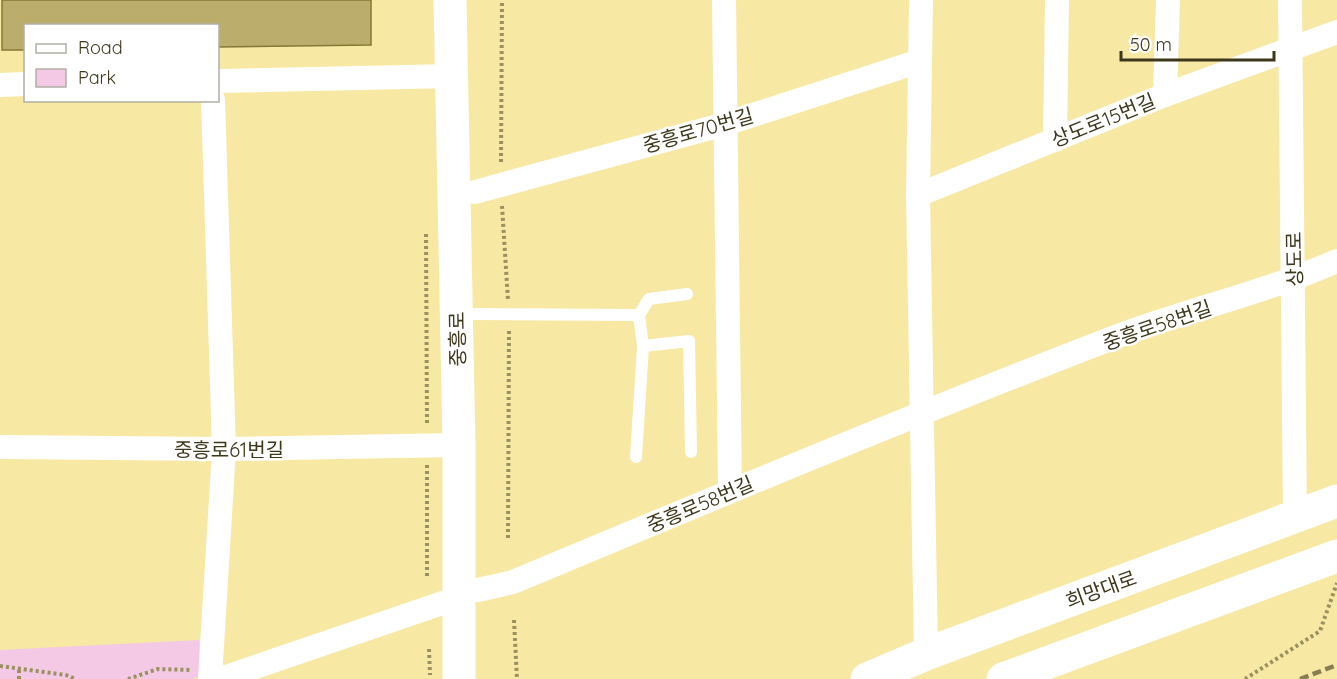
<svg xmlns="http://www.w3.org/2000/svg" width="1337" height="679" font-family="Quicksand,'Noto Sans KR',sans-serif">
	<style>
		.green { fill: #f4c9e6 }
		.building { fill: #bbad6b; stroke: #857735; stroke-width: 1.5 }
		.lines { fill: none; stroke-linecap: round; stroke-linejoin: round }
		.path { stroke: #9a9060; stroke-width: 4; stroke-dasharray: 3 3; stroke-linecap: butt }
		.lane { stroke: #fff; stroke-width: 12 }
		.street { stroke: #fff; stroke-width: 24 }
		.secondary { stroke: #fff; stroke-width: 33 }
		.primary { stroke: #fff; stroke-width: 33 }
		.rail { stroke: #867d51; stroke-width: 4.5; stroke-dasharray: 9 4.5; stroke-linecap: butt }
		.labels { text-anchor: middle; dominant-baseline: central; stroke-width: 5; stroke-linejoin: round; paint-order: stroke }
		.street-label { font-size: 20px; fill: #3c371b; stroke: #fff }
	</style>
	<rect width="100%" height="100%" fill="#f7e8a4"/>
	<path class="green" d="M199 640 202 675 192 679H0V650Z"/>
	<path class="building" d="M2 0H371V45L218 47V26H26V50H2Z"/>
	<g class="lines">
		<g class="path">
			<path d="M501 162 502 0"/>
			<path d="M502 206 508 300"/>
			<path d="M426 234 427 425"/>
			<path d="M508 538 509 329"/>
			<path d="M427 576V465"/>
			<path d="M514 620 517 679"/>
			<path d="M429 649 430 675"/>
			<path d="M0 666 66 675 75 679"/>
			<path d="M19 679V668"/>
			<path d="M128 679 158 669 191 670"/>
			<path d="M1245 679 1320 631 1337 583"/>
		</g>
		<g class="lane">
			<path d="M687 294 649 299 639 315 643 346 689 341 691 452"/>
			<path d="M475 314 639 315"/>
			<path d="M636 457 643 346"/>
		</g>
		<g class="street">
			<path d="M724 0 730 491"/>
			<path d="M921 0 918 195 926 654"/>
			<path d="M1290 0 1295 518"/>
			<path d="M218 81 453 76"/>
			<path d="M0 85 26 84"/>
			<path d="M1165 95 1168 0"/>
			<path d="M1055 140 1057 0"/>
			<path d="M475 192 725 124 920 61"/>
			<path d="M918 195 1165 95 1337 32"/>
			<path d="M0 447 224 449 459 445"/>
			<path d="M478 590 513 582C714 498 915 414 1118 336 1190 309 1266 292 1337 261"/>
			<path d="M210 679 224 449 213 100"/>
			<path d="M220 679 460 597"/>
		</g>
		<path class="secondary" d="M450 0 459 445V679"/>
		<g class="primary">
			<path d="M867 679 926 654 1337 501"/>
			<path d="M1003 679 1337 556"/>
		</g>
		<path class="rail" d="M1300 679 1337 665"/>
	</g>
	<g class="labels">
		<g class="street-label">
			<text transform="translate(1103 120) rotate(-22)">상도로15번길</text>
			<text transform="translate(698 130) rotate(-16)">중흥로70번길</text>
			<text transform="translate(1294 259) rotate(-91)">상도로</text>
			<text transform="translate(1157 325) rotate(-19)">중흥로58번길</text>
			<text transform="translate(457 339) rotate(-91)">중흥로</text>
			<text x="229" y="449">중흥로61번길</text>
			<text transform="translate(700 504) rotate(-23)">중흥로58번길</text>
			<text transform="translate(1101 589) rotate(-20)">희망대로</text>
		</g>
	</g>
	<rect x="24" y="24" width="195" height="78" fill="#ffffff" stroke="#b1afa4" stroke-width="1.5"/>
	<rect x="36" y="44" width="30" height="9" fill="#ffffff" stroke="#b1afa4" stroke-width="1.5"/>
	<text x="78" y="54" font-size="18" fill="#3c371b">Road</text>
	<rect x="36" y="69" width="30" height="18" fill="#f4c9e6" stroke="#b1afa4" stroke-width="1.5"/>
	<text x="78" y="84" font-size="18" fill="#3c371b">Park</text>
	<path d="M1121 51v9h153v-9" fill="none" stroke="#3c371b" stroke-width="3"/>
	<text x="1130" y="51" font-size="18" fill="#3c371b" stroke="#ffffff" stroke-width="4.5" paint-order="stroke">50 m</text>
</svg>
